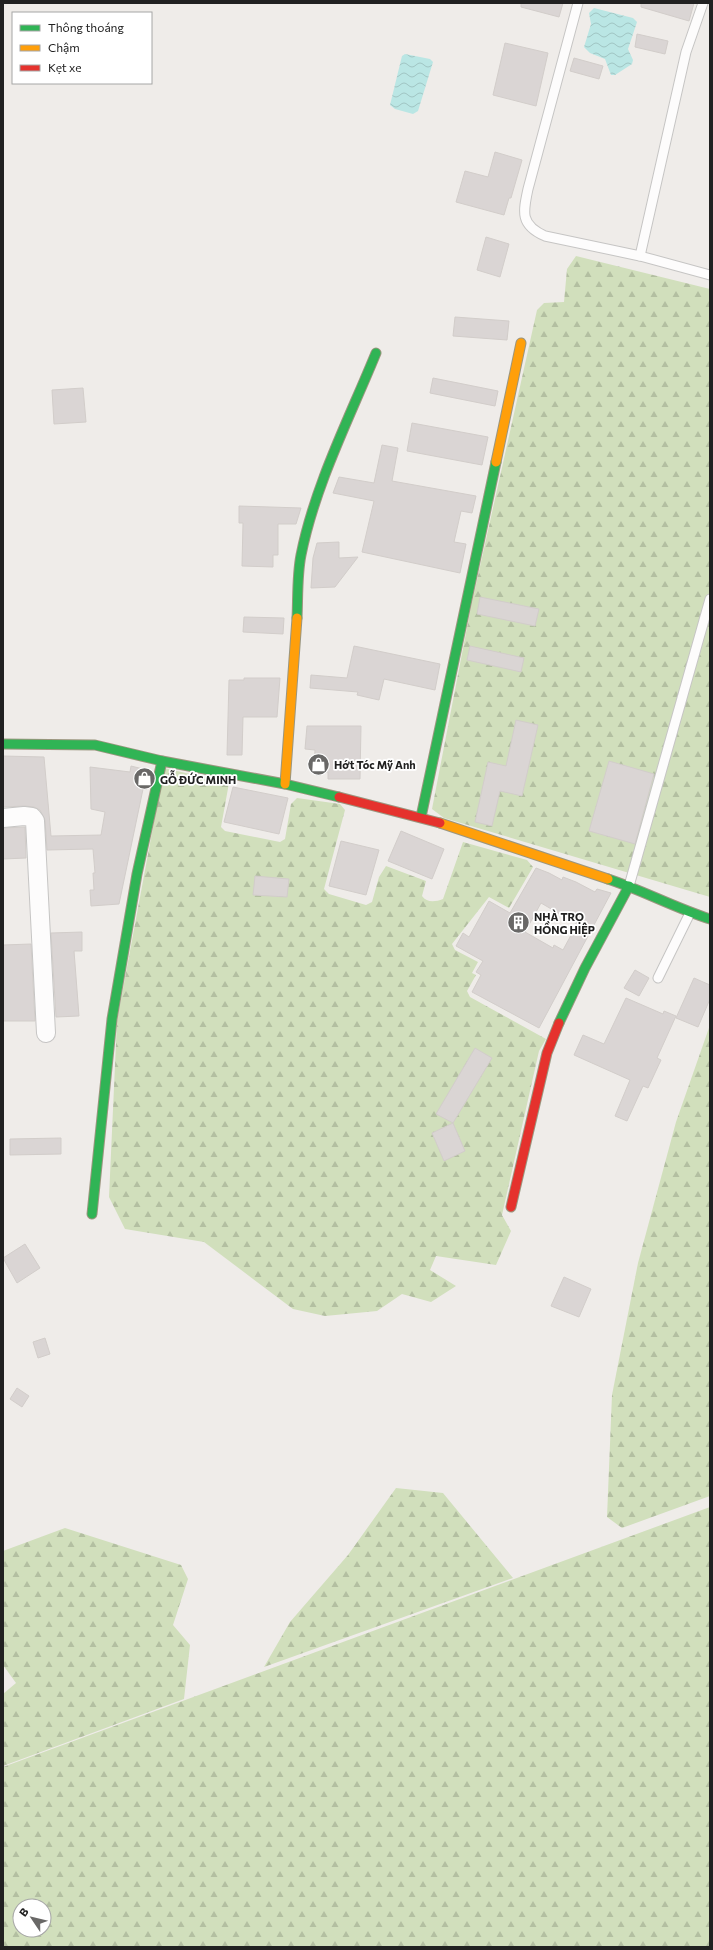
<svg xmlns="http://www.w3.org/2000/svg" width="713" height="1950" font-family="Commissioner,sans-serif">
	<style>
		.forest { fill: url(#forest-firs); fill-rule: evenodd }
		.water { fill: url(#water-waves) }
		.building { fill: #dad5d4; stroke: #d2cdca; fill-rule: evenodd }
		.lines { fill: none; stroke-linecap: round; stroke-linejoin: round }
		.lane-casing { stroke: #c6c5c4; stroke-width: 11 }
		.street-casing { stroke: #c6c5c4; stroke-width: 20 }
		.fast-casing { stroke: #9b967f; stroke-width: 11 }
		.slow-casing { stroke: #9b967f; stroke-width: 11 }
		.jam-casing { stroke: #9b967f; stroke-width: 11 }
		.lane { stroke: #fdfcfc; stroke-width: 9 }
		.street { stroke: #fdfcfc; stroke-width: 18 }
		.fast { stroke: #30b455; stroke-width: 9 }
		.slow { stroke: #ff9f0a; stroke-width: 9 }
		.jam { stroke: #e5322d; stroke-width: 9 }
		.labels { text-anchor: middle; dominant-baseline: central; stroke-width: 3.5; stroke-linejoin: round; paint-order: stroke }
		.poi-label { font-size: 11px; font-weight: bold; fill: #212121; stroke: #fff; text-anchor: start }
	</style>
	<defs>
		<pattern id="forest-firs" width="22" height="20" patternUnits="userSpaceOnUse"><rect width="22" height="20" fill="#d1dfbc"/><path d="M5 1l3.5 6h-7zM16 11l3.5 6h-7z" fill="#b3bfa1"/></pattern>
		<pattern id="water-waves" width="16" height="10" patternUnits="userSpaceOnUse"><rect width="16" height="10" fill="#bae6e4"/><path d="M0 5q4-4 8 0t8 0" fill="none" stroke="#a0c5c3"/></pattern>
	</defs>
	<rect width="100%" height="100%" fill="#efece9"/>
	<g class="forest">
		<path d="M576 256 710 289V897L444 818 432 809 471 607 537 310 544 303 564 302 567 269Z"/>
		<path d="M164 768 229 783 221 827 225 831 280 842 285 839 291 804 297 798 340 804 345 810 324 889 329 894 366 905 372 902 379 877 386 866 426 881 422 896C427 903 435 902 443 899L463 842 527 860 533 867 509 908 489 897 452 944 455 950 478 962 472 973 476 975 467 991 470 997 546 1039 539 1051 502 1215 511 1231 496 1265 436 1256 430 1270 456 1286 431 1302 402 1294 377 1311 325 1316 293 1309 204 1242 125 1229 109 1197 117 1021Z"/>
		<path d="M710 1025V1496L622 1528 607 1517 612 1395 638 1263 676 1122Z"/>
		<path d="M396 1488 443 1493 513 1578 264 1667 290 1622 348 1555Z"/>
		<path d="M710 1507V1947H3V1767ZM20 1906H44V1930H20Z"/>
		<path d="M65 1528 181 1565 188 1579 173 1625 190 1645 184 1699 3 1766V1694L16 1683 3 1665V1551Z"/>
	</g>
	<g class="water">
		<path d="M594 8 633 18 637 22 628 49 633 60 632 64 615 75H611L605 59 590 53 584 47 591 24 589 13Z"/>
		<path d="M405 54 430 59 433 62 418 111 413 114 395 109 390 105 402 56Z"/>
	</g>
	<g class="building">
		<path d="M521 3H563L559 17 521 7Z"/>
		<path d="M641 3H694L689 21 641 7Z"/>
		<path d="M637 34 668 41 665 54 635 47Z"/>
		<path d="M505 43 548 53 536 106 493 95Z"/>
		<path d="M574 58 603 66 599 79 570 71Z"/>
		<path d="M495 152 522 160 511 198H509L504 215 456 202 465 171 488 177Z"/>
		<path d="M486 237 509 244 500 277 477 270Z"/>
		<path d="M455 317 509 321 507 340 453 336Z"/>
		<path d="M433 378 498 391 495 406 430 393Z"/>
		<path d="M83 388 86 422 54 424 52 390Z"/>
		<path d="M412 423 488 437 482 465 407 451Z"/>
		<path d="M382 445 398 448 392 481 476 496 472 513 461 511 454 542 466 544 460 573 362 552 374 501 333 493 339 477 374 483Z"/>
		<path d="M239 506 301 508 296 524H278V555H273V567L242 566 243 523H239Z"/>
		<path d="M339 542V558L358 557 335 587 311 588 313 558 317 543Z"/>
		<path d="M480 597 539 609 535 626 477 614Z"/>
		<path d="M244 617 284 618 283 634 243 632Z"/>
		<path d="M354 646 440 664 435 690 384 679 379 700 357 695 358 692 310 688 311 675 347 678Z"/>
		<path d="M470 646 524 658 521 672 467 660Z"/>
		<path d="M244 678H280L277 717H243L242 755H227L229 680H244Z"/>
		<path d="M516 720 538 725 522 796 500 791 492 826 475 822 488 762 506 766Z"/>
		<path d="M307 726H361L360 779H328V772H314L315 750 305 749Z"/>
		<path d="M3 756 44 757 51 836 101 835 105 812 91 809 90 767 130 772 131 766 147 770 119 904 91 906 90 890H94L93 873H95L93 849 47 850 45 820 40 810 34 807 25 806 3 807Z"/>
		<path d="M609 761 654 774 635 844 589 831Z"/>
		<path d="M233 787 288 798 279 834 224 822Z"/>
		<path d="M25 827 26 858 3 859V828Z"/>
		<path d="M401 831 444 849 432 879 388 861Z"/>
		<path d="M341 841 379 850 366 895 329 886Z"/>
		<path d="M536 868 549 873 562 880 563 877 576 882 595 892 597 889 611 893 539 1028 472 992 481 975 476 972 483 961 456 946 463 933 469 937 489 901 510 913ZM541 903 577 924 563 950 554 945 553 948 525 932Z"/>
		<path d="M255 876 289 879 287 897 253 895Z"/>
		<path d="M82 932V951H74L79 1016 56 1017 51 933Z"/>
		<path d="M31 944 35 1021H3V945Z"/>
		<path d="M635 970 649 978 639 996 624 988Z"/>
		<path d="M694 978 710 985V999L698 1027 676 1018Z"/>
		<path d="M626 998 663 1014 664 1011 676 1016 657 1058 661 1060 648 1088 643 1086 627 1121 615 1116 630 1080 574 1055 583 1035 604 1044Z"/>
		<path d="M475 1048 492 1058 453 1123 436 1114Z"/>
		<path d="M453 1123 465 1151 444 1161 432 1133Z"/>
		<path d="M61 1138V1154L10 1155V1139Z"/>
		<path d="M25 1244 40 1268 17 1283 3 1258Z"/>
		<path d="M564 1277 591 1289 579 1317 551 1306Z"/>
		<path d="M45 1338 50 1354 38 1358 33 1342Z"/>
		<path d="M17 1388 29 1396 22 1407 10 1399Z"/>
	</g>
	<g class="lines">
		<defs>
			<g id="lane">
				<path d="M578 3 528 189C523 212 520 225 545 236L640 256 710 275"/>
				<path d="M640 256 686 52 703 3"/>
				<path d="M629 886 710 599"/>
				<path d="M658 978 690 913"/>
			</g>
			<path id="street" d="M3 818 24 816 32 817 35 821 46 1033"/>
			<g id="fast">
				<path d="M297 618C298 598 297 575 301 555 315 485 349 419 376 353"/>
				<path d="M3 744 95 745 162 761 285 784 339 797"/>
				<path d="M421 817 496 462"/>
				<path d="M608 879C642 890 675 908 710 919"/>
				<path d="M559 1023 585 968 629 886"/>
				<path d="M92 1214 112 1019 137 874 162 761"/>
			</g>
			<g id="slow">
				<path d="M496 462 521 343"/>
				<path d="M285 784 297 618"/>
				<path d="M440 823 608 879"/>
			</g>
			<g id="jam">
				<path d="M339 797 440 823"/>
				<path d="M511 1207 547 1053 559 1023"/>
			</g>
		</defs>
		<use href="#lane" class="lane-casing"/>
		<use href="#street" class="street-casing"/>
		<use href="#fast" class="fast-casing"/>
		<use href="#slow" class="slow-casing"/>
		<use href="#jam" class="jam-casing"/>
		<use href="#lane" class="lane"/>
		<use href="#street" class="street"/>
		<use href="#fast" class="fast"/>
		<use href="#slow" class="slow"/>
		<use href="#jam" class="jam"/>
	</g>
	<defs>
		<symbol id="shop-disc" viewBox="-11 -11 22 22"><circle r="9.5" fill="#696867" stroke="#fff"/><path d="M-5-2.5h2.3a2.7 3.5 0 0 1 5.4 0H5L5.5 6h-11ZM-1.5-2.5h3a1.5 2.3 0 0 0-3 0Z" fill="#fff"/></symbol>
		<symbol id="building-disc" viewBox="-11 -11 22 22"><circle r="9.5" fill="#696867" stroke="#fff"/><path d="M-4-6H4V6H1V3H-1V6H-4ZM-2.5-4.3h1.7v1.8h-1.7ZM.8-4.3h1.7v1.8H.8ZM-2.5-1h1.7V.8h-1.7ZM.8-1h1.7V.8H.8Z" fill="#fff"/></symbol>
	</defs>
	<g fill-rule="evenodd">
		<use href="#shop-disc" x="306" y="752" width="25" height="25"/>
		<use href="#shop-disc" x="132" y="766" width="25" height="25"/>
		<use href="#building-disc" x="506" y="910" width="25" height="25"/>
	</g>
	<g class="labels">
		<g class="poi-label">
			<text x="334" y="764">Hớt Tóc Mỹ Anh</text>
			<text x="160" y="779">GỖ ĐỨC MINH</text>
			<text x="534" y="916">NHÀ TRỌ<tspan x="534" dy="13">HỒNG HIỆP</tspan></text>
		</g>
	</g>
	<rect width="713" height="1950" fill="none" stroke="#212121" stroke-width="8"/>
	<rect x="12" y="12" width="140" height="72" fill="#ffffff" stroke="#a6a6a6"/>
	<rect x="20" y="25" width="20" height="6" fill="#30b455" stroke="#a6a6a6"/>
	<text x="48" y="32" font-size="12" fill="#212121">Thông thoáng</text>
	<rect x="20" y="45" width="20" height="6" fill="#ff9f0a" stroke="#a6a6a6"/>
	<text x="48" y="52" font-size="12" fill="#212121">Chậm</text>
	<rect x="20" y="65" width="20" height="6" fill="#e5322d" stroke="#a6a6a6"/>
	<text x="48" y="72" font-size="12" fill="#212121">Kẹt xe</text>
	<g transform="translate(32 1918) rotate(305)"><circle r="19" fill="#ffffff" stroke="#a6a6a6"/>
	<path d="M0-3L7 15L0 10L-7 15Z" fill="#696867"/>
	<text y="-6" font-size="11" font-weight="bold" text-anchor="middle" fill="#212121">B</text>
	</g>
</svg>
